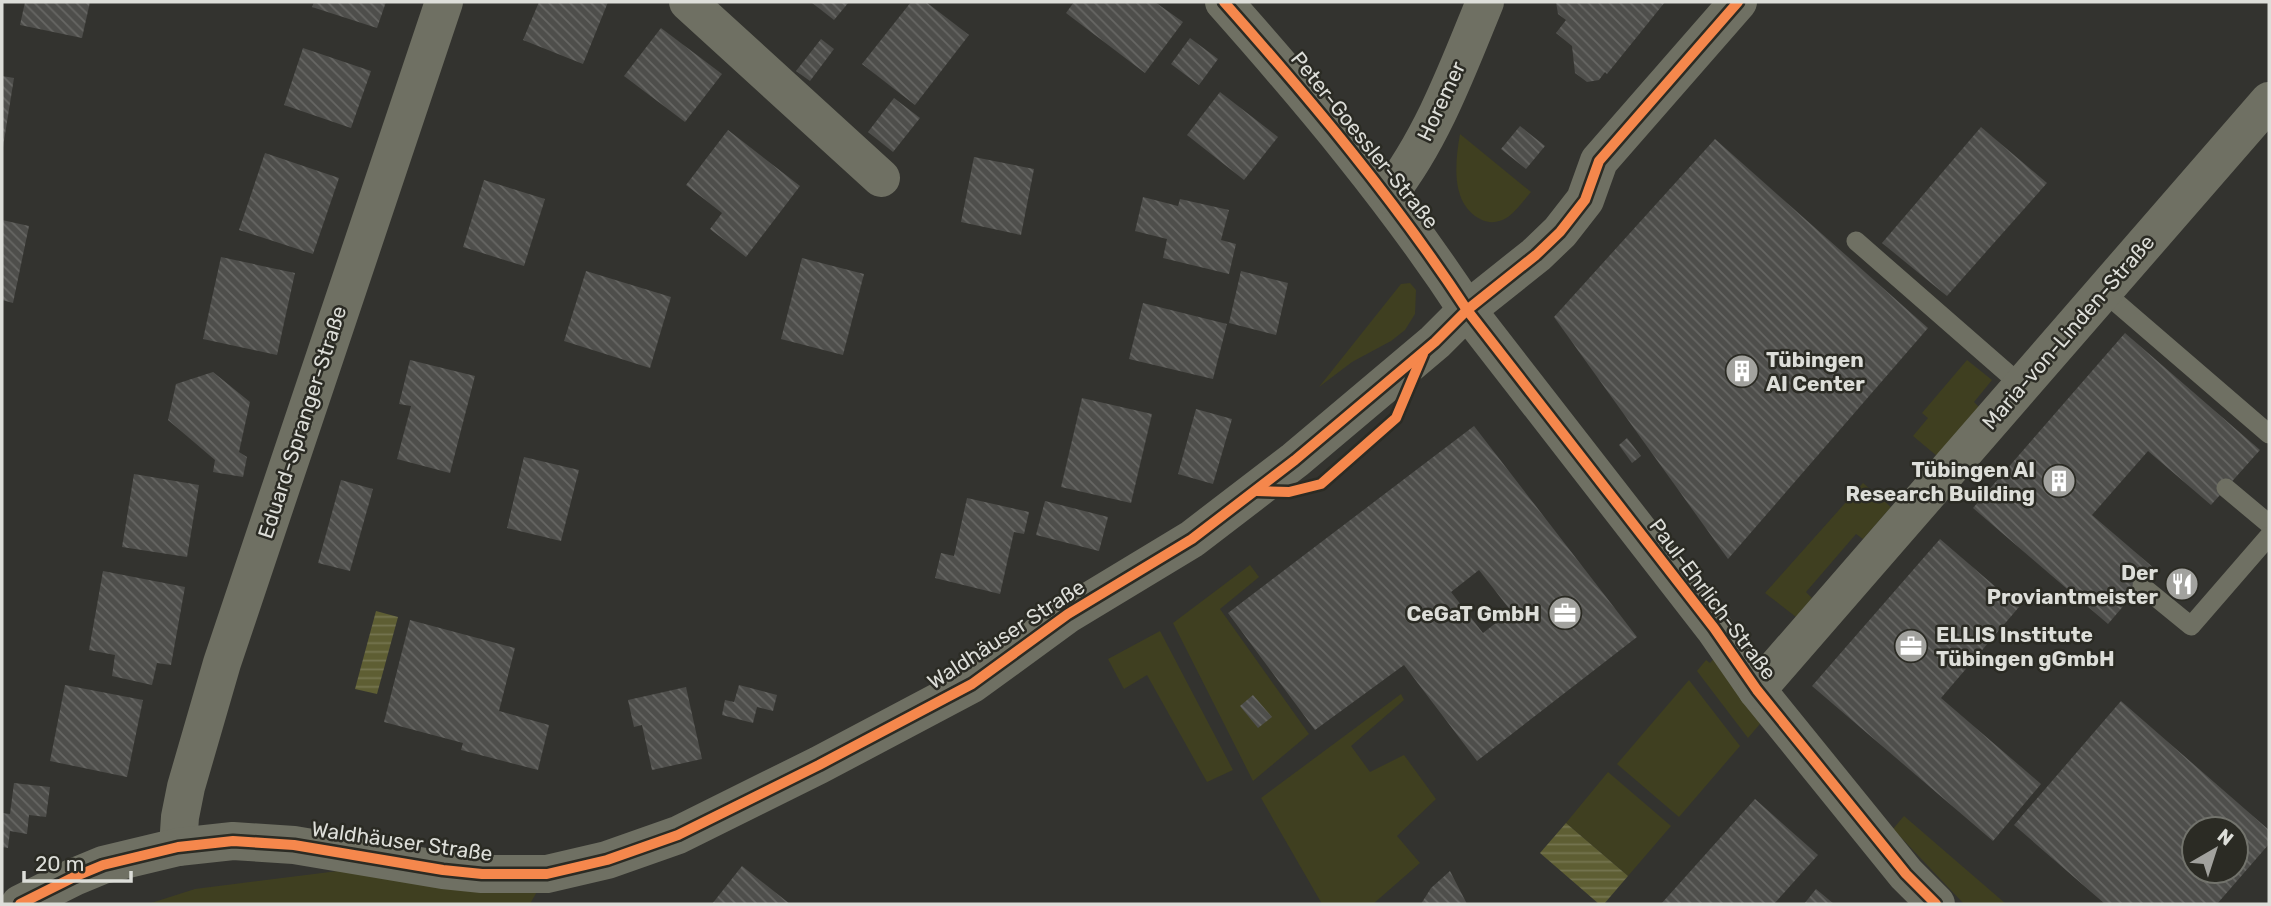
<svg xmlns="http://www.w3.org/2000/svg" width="2271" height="906" font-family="Rubik,sans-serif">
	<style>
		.green { fill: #3f3f20 }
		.water { fill: url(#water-rules) }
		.building { fill: url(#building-back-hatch); fill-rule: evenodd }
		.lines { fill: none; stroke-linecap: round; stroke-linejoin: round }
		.service { stroke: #6f7063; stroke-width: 19 }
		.minor { stroke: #6f7063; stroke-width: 38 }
		.cycleway-casing { stroke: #2b2b24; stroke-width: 15 }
		.cycleway { stroke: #f5874c; stroke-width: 10 }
		.labels { text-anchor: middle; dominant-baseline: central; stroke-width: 5; stroke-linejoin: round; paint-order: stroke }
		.street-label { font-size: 21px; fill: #ddded9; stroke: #2b2b24 }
		.poi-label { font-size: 21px; font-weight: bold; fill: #ddded9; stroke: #2b2b24; text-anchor: end }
	</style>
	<defs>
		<pattern id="water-rules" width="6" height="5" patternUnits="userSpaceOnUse" patternTransform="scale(1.75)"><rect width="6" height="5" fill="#5e5e33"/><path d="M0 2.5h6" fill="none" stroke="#757550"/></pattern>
		<pattern id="building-back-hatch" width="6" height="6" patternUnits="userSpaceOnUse" patternTransform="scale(1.75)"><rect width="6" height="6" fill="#4e4e4b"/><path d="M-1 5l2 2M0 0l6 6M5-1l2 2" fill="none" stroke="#676764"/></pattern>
	</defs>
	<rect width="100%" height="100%" fill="#33332f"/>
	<g class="green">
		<path d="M1460 134 1531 192C1524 200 1517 210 1508 217 1500 222 1491 224 1482 220 1450 205 1455 163 1460 134Z"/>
		<path d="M1410 283 1416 290 1415 314 1405 330 1391 341 1352 362 1319 387 1401 284Z"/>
		<path d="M1967 360 1992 380 1974 402 1979 407 1937 456 1913 436 1928 418 1922 413Z"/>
		<path d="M1863 483 1891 507 1863 539 1856 534 1806 592 1812 598 1796 617 1765 593Z"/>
		<path d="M1250 565 1259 577 1220 609 1309 734 1253 781 1173 623Z"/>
		<path d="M1160 631 1233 770 1207 782 1147 675 1124 689 1108 659Z"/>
		<path d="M1717 655 1764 719 1748 738 1697 671 1706 660 1710 663Z"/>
		<path d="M1689 680 1740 746 1679 817 1617 764Z"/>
		<path d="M1401 694 1404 700 1351 746 1370 772 1404 755 1436 799 1397 836 1420 863 1373 904H1322L1261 798Z"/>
		<path d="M1608 772 1671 826 1628 876 1566 823Z"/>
		<path d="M1904 816 2006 904H1964L1893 829Z"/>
		<path d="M402 863 547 874 530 904H148L195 889Z"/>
	</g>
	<g class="water">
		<path d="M376 611 398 617 377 694 355 689Z"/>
		<path d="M1566 823 1628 876 1604 904H1599L1540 853Z"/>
	</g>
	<g class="building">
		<path d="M25 2H90L82 38 20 25Z"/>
		<path d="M314 2H386L377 28 312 7Z"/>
		<path d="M539 2H608L583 64 523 40Z"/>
		<path d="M811 2H849L834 20Z"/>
		<path d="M911 2H926L969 35 915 105 862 64Z"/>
		<path d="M1074 2H1155L1183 22 1145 73 1066 13Z"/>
		<path d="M1556 2H1665L1607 74 1605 72 1599 80 1587 82 1575 73 1572 46 1556 33 1566 20 1558 14Z"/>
		<path d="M661 28 722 74 685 122 624 76Z"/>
		<path d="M1190 38 1218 59 1199 85 1171 64Z"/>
		<path d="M821 39 834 49 810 81 796 71Z"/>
		<path d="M303 48 371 71 351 128 284 105Z"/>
		<path d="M2 76 14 78 3 147H2Z"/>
		<path d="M1220 92 1278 137 1244 180 1187 135Z"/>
		<path d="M894 98 920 118 893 152 868 132Z"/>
		<path d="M1520 126 1545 146 1526 169 1501 149Z"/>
		<path d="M1981 127 2047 183 1947 296 1882 243Z"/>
		<path d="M728 130 800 186 746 257 710 229 722 213 686 185Z"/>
		<path d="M1715 139 1928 328 1728 559 1554 317Z"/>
		<path d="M265 153 339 178 313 254 239 230Z"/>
		<path d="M974 157 1034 169 1021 235 961 222Z"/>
		<path d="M484 180 545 199 524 266 463 247Z"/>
		<path d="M1143 197 1178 206 1180 199 1229 210 1221 240 1236 244 1229 274 1163 258 1167 239 1135 231Z"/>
		<path d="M2 220 29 226 13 303 2 300Z"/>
		<path d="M221 257 295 273 277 355 203 339Z"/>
		<path d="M802 258 864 274 843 355 781 339Z"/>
		<path d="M586 271 671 297 650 368 564 341Z"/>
		<path d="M1241 271 1288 283 1276 335 1229 323Z"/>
		<path d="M1143 303 1227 324 1213 379 1129 359Z"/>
		<path d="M2125 333 2260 450 2211 505 2148 451 2092 515 2155 569 2108 624 1973 508Z"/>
		<path d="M410 360 475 376 450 473 397 459 411 406 399 404Z"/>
		<path d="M213 372 250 402 239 452 247 457 243 477 213 472 215 460 168 420 176 384Z"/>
		<path d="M1082 398 1152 414 1131 503 1061 487Z"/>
		<path d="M1196 409 1232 419 1213 484 1178 474Z"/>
		<path d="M1474 426 1637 637 1477 761 1404 665 1315 730 1228 613ZM1479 570 1511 611 1483 633 1451 592Z"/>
		<path d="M1627 438 1641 456 1632 463 1619 445Z"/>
		<path d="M524 457 579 470 561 541 507 528Z"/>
		<path d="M134 474 199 485 187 557 122 547Z"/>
		<path d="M341 480 373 489 350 571 318 563Z"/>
		<path d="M967 498 1029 512 1024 534 1014 532 1000 594 935 578 941 553 954 556Z"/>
		<path d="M1045 501 1108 517 1099 551 1036 535Z"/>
		<path d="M1940 539 2019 607 1941 698 2041 784 1993 841 1812 686Z"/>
		<path d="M103 571 185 587 171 665 157 663 152 685 112 676 115 655 89 650Z"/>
		<path d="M410 620 515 648 499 711 549 725 538 770 461 750 463 743 384 722Z"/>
		<path d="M65 685 143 700 127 777 50 761Z"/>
		<path d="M739 685 777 695 773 711 757 707 753 723 722 715 725 700 734 702Z"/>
		<path d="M686 687 702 759 652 770 642 725 634 727 628 700Z"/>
		<path d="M1253 695 1272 717 1258 728 1240 706Z"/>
		<path d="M2121 701 2269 830V844L2217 904H2105L2014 825ZM2194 829H2236V871H2194Z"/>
		<path d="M14 783 50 787 46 817 29 815 27 834 10 831 8 848 2 847V813L10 814Z"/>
		<path d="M1755 799 1818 855 1774 904H1661Z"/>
		<path d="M742 866 790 904H712Z"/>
		<path d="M1450 871 1467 904H1421L1431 888Z"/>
		<path d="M1816 889 1834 904H1804Z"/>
	</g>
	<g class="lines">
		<g class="service">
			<path d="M1856 241 2022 386"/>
			<path d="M2104 292 2269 434"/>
			<path d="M2226 488 2269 524"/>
			<path d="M2142 586 2191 626 2269 536"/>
		</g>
		<g class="minor">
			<path d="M688 2 881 178"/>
			<path d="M1224 2C1311 100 1395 200 1467 310L1714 628 1757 690 1906 874 1936 904"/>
			<path d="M1388 195C1432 139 1458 68 1485 2"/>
			<path d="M1757 690 2269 101"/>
			<path d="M178 847 180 817 186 787 222 663 444 2"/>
			<path d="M20 904 74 877 103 865 178 847 233 841 294 845 443 870 482 874H547L607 860 678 835 819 765 972 684 1068 614 1192 539 1295 460 1435 342 1467 310 1536 255 1560 232 1585 200 1599 161 1738 2"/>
		</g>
		<defs>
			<g id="cycleway">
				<path d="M1224 2C1311 100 1395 200 1467 310L1714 628 1757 690 1906 874 1936 904"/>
				<path d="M1257 491 1289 492 1321 484 1396 418 1423 354"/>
				<path d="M20 904 74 877 103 865 178 847 233 841 294 845 443 870 482 874H547L607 860 678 835 819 765 972 684 1068 614 1192 539 1295 460 1435 342 1467 310 1536 255 1560 232 1585 200 1599 161 1738 2"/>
			</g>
		</defs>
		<use href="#cycleway" class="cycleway-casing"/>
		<use href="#cycleway" class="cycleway"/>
	</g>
	<defs>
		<symbol id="building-disc" viewBox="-11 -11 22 22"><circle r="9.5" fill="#a2a29e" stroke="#2b2b24"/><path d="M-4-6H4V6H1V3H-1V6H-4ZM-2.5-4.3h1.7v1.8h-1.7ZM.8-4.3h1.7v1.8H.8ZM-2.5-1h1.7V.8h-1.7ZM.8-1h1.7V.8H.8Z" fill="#fff"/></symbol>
		<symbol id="restaurant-disc" viewBox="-11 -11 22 22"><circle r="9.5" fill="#a2a29e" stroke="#2b2b24"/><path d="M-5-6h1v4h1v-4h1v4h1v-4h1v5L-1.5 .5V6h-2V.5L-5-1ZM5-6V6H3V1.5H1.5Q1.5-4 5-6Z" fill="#fff"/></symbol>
		<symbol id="office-disc" viewBox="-11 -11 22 22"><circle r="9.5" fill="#a2a29e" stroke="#2b2b24"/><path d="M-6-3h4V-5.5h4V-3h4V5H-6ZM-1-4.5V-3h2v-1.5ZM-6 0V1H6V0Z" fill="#fff"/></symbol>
	</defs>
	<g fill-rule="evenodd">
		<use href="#building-disc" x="1723" y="352" width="38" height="38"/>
		<use href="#building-disc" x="2040" y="462" width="38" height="38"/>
		<use href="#restaurant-disc" x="2163" y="565" width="38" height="38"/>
		<use href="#office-disc" x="1546" y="594" width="38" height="38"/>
		<use href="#office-disc" x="1892" y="627" width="38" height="38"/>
	</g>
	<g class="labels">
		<g class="street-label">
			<text transform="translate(1441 101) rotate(-65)">Horemer</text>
			<text transform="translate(1365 140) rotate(51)">Peter-Goessler-Straße</text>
			<text transform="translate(2068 332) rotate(-49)">Maria-von-Linden-Straße</text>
			<text transform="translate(302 422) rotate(-72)">Eduard-Spranger-Straße</text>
			<text transform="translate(1713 599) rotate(53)">Paul-Ehrlich-Straße</text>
			<text transform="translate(1006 634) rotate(-33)">Waldhäuser Straße</text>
			<text transform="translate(402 841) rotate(8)">Waldhäuser Straße</text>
		</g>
		<g class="poi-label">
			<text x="1766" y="359" text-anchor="start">Tübingen<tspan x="1766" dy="24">AI Center</tspan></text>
			<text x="2035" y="469">Tübingen AI<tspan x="2035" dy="24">Research Building</tspan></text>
			<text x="2158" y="572">Der<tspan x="2158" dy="24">Proviantmeister</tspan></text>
			<text x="1540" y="613">CeGaT GmbH</text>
			<text x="1936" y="634" text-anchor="start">ELLIS Institute<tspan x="1936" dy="24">Tübingen gGmbH</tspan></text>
		</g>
	</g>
	<rect width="2271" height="906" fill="none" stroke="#ddded9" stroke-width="7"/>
	<g transform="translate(2215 850) rotate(39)"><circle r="33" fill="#2b2b24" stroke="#72736c" stroke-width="2"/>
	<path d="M0-5L12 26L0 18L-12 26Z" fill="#a2a29e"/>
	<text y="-10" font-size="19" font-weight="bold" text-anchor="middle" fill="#ddded9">N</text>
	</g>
	<path d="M24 871v10h107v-10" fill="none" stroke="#ddded9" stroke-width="3.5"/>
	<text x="35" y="871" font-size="21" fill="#ddded9" stroke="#2b2b24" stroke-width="5" paint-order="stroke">20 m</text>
</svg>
